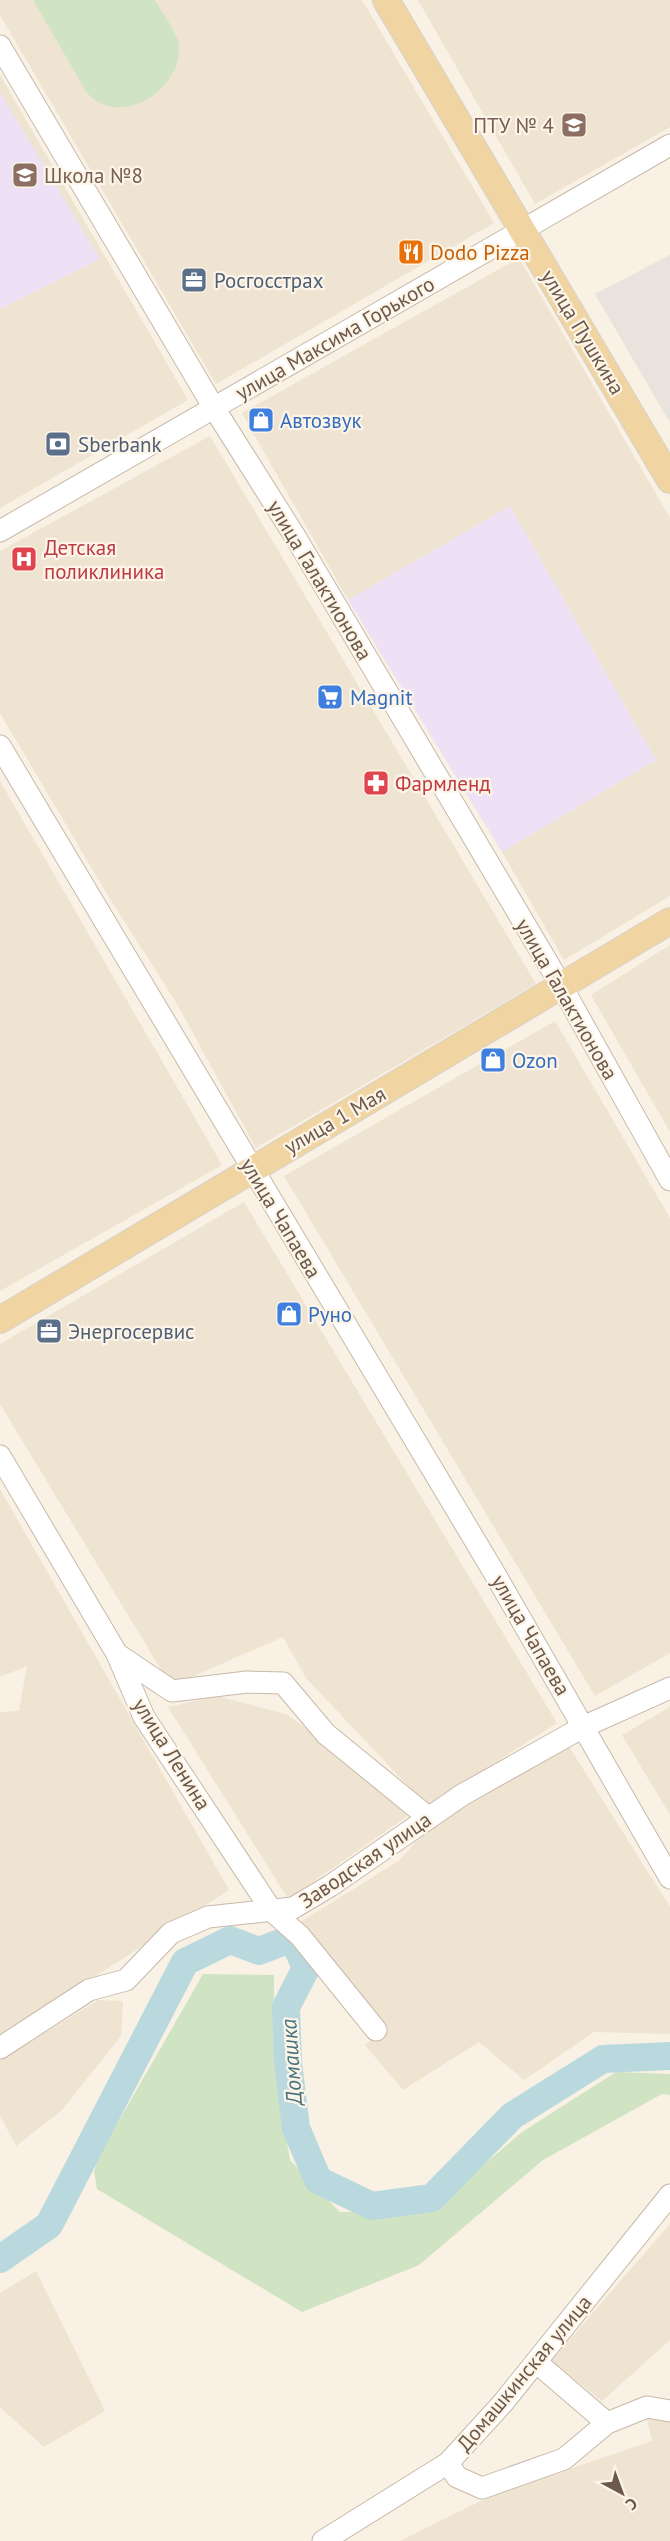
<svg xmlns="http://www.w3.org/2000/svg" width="670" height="2541" font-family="'PT Sans',sans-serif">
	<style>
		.residential { fill: #efe3d2 }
		.industrial { fill: #e9e3dd }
		.education { fill: #eee0f5 }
		.green { fill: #d0e4c4 }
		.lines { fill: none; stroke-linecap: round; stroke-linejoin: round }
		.river { stroke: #bad9df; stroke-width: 28 }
		.minor-casing { stroke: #c8b9ab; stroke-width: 23 }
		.major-casing { stroke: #d6d1cd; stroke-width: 28 }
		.minor { stroke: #fff; stroke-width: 21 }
		.major { stroke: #f0d5a3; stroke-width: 26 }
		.labels { text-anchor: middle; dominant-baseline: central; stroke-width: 4.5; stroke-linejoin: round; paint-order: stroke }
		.education-label { font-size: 21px; fill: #785e54; stroke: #fcf5e8; text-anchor: end }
		.food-label { font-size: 21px; fill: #c56008; stroke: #fcf5e8; text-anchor: start }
		.service-label { font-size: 21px; fill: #4e5e75; stroke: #fcf5e8; text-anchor: start }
		.street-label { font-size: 21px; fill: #6d594c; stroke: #fcf5e8 }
		.shop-label { font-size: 21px; fill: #366cbe; stroke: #fcf5e8; text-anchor: start }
		.health-label { font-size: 21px; fill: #be3a42; stroke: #fcf5e8; text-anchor: start }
		.water-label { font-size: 22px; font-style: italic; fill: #49747f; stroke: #fcf5e8 }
	</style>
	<rect width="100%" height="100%" fill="#f9f1e3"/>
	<g class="residential">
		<path d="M0 0H362L494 223 216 384 0 15Z"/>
		<path d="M418 0H670V127L535 204Z"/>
		<path d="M0 75 188 400 0 508Z"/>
		<path d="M519 258 670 518V896L564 960 502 852 656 760 510 506 348 600 242 413Z"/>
		<path d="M210 436 536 984 256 1148 177 1004 107 894 0 713V551Z"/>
		<path d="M0 781 222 1165 0 1291Z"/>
		<path d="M670 945V1132L591 995Z"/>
		<path d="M555 1021 670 1218V1653L595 1696 284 1176Z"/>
		<path d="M244 1202 557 1723 427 1806 306 1678 283 1637 171 1686 0 1404V1344Z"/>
		<path d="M0 1489 229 1890 0 2038V1712L19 1711 27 1666 0 1677Z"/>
		<path d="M217 1696 286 1714 364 1769 409 1815 288 1899 168 1707Z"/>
		<path d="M670 1707V1815L622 1735Z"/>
		<path d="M568 1745 670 1907V2034L594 2032 524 2080 479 2042 403 2090 365 2045 385 2029 299 1923 400 1860 425 1831Z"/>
		<path d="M98 2000 123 2001 121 2036 61 2111 16 2146 0 2115V2061Z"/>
		<path d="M670 2224V2340L602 2401 551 2361Z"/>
		<path d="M36 2271 105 2411 44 2447 0 2407V2293Z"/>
		<path d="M670 2414V2541H400L493 2495 652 2441 647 2419Z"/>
	</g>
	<path class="industrial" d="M670 255V423L595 294Z"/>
	<g class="education">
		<path d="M0 92 100 259 0 309Z"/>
		<path d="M510 506 656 760 502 852 348 600Z"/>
	</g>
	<g class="green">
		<path d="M33 0H155C161 11 178 34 179 45 183 87 124 129 89 95 84 90 79 79 75 72 61 48 47 24 33 0Z"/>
		<path d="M203 1974 274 1975V2065L290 2160 340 2212 430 2211 522 2132 616 2072 670 2074V2095L662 2094 543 2160 419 2265 302 2312 97 2189 94 2171 100 2154Z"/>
	</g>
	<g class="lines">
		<path class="river" d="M0 2259 49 2225 185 1962 230 1940 259 1951 293 1938 306 1968 286 2007 288 2063 296 2128 318 2180 372 2206 432 2198 512 2116 603 2059 670 2056"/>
		<defs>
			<g id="minor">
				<path d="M0 46 214 408 296 538 562 987 670 1180"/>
				<path d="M0 531 670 145"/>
				<path d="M0 746 492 1569 670 1878"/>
				<path d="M0 1456 117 1654 144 1717 272 1911 300 1936 376 2030"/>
				<path d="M117 1654 172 1691 247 1682 283 1683 326 1734 429 1818"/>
				<path d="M0 2048 89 1990 126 1980 171 1933 208 1917 293 1908 330 1886 462 1795 583 1727 670 1688"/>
				<path d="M536 2362 607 2423"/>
				<path d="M448 2463 457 2477 482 2488 564 2459 607 2423 647 2407 670 2411"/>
				<path d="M323 2541 448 2463 502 2404 670 2195"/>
			</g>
			<g id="major">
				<path d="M386 0 670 480"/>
				<path d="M0 1320 670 921"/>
			</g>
		</defs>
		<use href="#minor" class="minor-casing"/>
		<use href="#major" class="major-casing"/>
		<use href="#minor" class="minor"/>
		<use href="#major" class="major"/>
	</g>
	<defs>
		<symbol id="university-square" viewBox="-11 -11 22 22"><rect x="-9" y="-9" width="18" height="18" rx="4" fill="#8d6e63" stroke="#fcf5e8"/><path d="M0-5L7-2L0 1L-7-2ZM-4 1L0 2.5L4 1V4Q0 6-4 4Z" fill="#fff"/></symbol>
		<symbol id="school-square" viewBox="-11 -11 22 22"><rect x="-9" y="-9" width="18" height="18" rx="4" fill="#8d6e63" stroke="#fcf5e8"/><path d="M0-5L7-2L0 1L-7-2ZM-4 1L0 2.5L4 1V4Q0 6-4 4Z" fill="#fff"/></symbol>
		<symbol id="restaurant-square" viewBox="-11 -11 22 22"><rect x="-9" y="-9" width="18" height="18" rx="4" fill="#e8710a" stroke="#fcf5e8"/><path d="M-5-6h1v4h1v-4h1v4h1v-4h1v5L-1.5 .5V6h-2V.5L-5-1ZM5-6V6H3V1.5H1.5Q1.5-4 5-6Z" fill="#fff"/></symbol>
		<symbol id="office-square" viewBox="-11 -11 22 22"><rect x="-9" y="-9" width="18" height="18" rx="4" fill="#5c6f8a" stroke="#fcf5e8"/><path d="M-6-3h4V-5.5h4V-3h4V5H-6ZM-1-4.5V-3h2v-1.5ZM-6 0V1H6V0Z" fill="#fff"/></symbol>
		<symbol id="shop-square" viewBox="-11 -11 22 22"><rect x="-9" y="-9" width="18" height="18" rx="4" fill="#3f7fe0" stroke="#fcf5e8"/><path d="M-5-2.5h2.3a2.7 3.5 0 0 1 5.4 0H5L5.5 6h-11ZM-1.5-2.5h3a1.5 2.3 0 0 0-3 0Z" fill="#fff"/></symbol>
		<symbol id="bank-square" viewBox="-11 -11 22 22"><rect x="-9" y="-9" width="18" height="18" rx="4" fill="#5c6f8a" stroke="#fcf5e8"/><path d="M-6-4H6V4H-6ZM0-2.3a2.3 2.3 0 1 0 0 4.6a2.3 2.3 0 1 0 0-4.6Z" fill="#fff"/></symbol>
		<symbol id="hospital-square" viewBox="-11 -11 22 22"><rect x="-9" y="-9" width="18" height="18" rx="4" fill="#e0444e" stroke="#fcf5e8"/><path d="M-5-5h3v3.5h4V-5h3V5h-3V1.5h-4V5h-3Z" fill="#fff"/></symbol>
		<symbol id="supermarket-square" viewBox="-11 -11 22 22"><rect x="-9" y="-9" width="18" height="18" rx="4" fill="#3f7fe0" stroke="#fcf5e8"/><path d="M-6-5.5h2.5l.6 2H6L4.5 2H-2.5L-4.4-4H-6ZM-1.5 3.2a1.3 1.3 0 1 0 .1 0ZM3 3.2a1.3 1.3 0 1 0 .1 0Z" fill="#fff"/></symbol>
		<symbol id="pharmacy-square" viewBox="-11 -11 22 22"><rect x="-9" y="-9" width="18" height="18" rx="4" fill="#e0444e" stroke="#fcf5e8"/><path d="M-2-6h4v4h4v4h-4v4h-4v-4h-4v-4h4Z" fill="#fff"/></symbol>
	</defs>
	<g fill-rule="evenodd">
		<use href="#university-square" x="559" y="110" width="30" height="30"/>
		<use href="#school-square" x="10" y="160" width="30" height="30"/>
		<use href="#restaurant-square" x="396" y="237" width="30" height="30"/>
		<use href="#office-square" x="179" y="265" width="30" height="30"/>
		<use href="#shop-square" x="246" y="405" width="30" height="30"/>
		<use href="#bank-square" x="43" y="429" width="30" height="30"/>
		<use href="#hospital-square" x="9" y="544" width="30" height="30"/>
		<use href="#supermarket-square" x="315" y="682" width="30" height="30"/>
		<use href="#pharmacy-square" x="361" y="768" width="30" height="30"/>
		<use href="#shop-square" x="478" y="1045" width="30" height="30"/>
		<use href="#shop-square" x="274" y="1299" width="30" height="30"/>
		<use href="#office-square" x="34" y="1316" width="30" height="30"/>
	</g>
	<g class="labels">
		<g class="education-label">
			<text x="554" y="125">ПТУ № 4</text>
			<text x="44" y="175" text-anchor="start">Школа №8</text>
		</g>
		<g class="food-label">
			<text x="430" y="252">Dodo Pizza</text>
		</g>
		<g class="service-label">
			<text x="214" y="280">Росгосстрах</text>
			<text x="78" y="444">Sberbank</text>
			<text x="68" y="1331">Энергосервис</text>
		</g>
		<g class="street-label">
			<text transform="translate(583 332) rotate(59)">улица Пушкина</text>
			<text transform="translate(335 338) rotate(-30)">улица Максима Горького</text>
			<text transform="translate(320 580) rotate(59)">улица Галактионова</text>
			<text transform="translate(567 999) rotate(60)">улица Галактионова</text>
			<text transform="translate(335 1120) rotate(-30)">улица 1 Мая</text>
			<text transform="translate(281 1218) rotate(59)">улица Чапаева</text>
			<text transform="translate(531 1635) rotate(60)">улица Чапаева</text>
			<text transform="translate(172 1754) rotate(58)">улица Ленина</text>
			<text transform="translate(365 1860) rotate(-34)">Заводская улица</text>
			<text transform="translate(524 2373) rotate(-50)">Домашкинская улица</text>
		</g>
		<g class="shop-label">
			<text x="280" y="420">Автозвук</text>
			<text x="350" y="697">Magnit</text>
			<text x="512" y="1060">Ozon</text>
			<text x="308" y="1314">Руно</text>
		</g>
		<g class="health-label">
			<text x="44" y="547">Детская<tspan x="44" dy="24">поликлиника</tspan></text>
			<text x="395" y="783">Фармленд</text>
		</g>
		<g class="water-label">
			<text transform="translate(291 2062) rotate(-94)">Домашка</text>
		</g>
	</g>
	<g transform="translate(622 2493) rotate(139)" stroke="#fcf5e8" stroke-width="4.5" paint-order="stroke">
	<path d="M0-4.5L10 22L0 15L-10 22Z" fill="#6d594c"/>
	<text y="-9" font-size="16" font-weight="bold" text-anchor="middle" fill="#6d594c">С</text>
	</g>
</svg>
